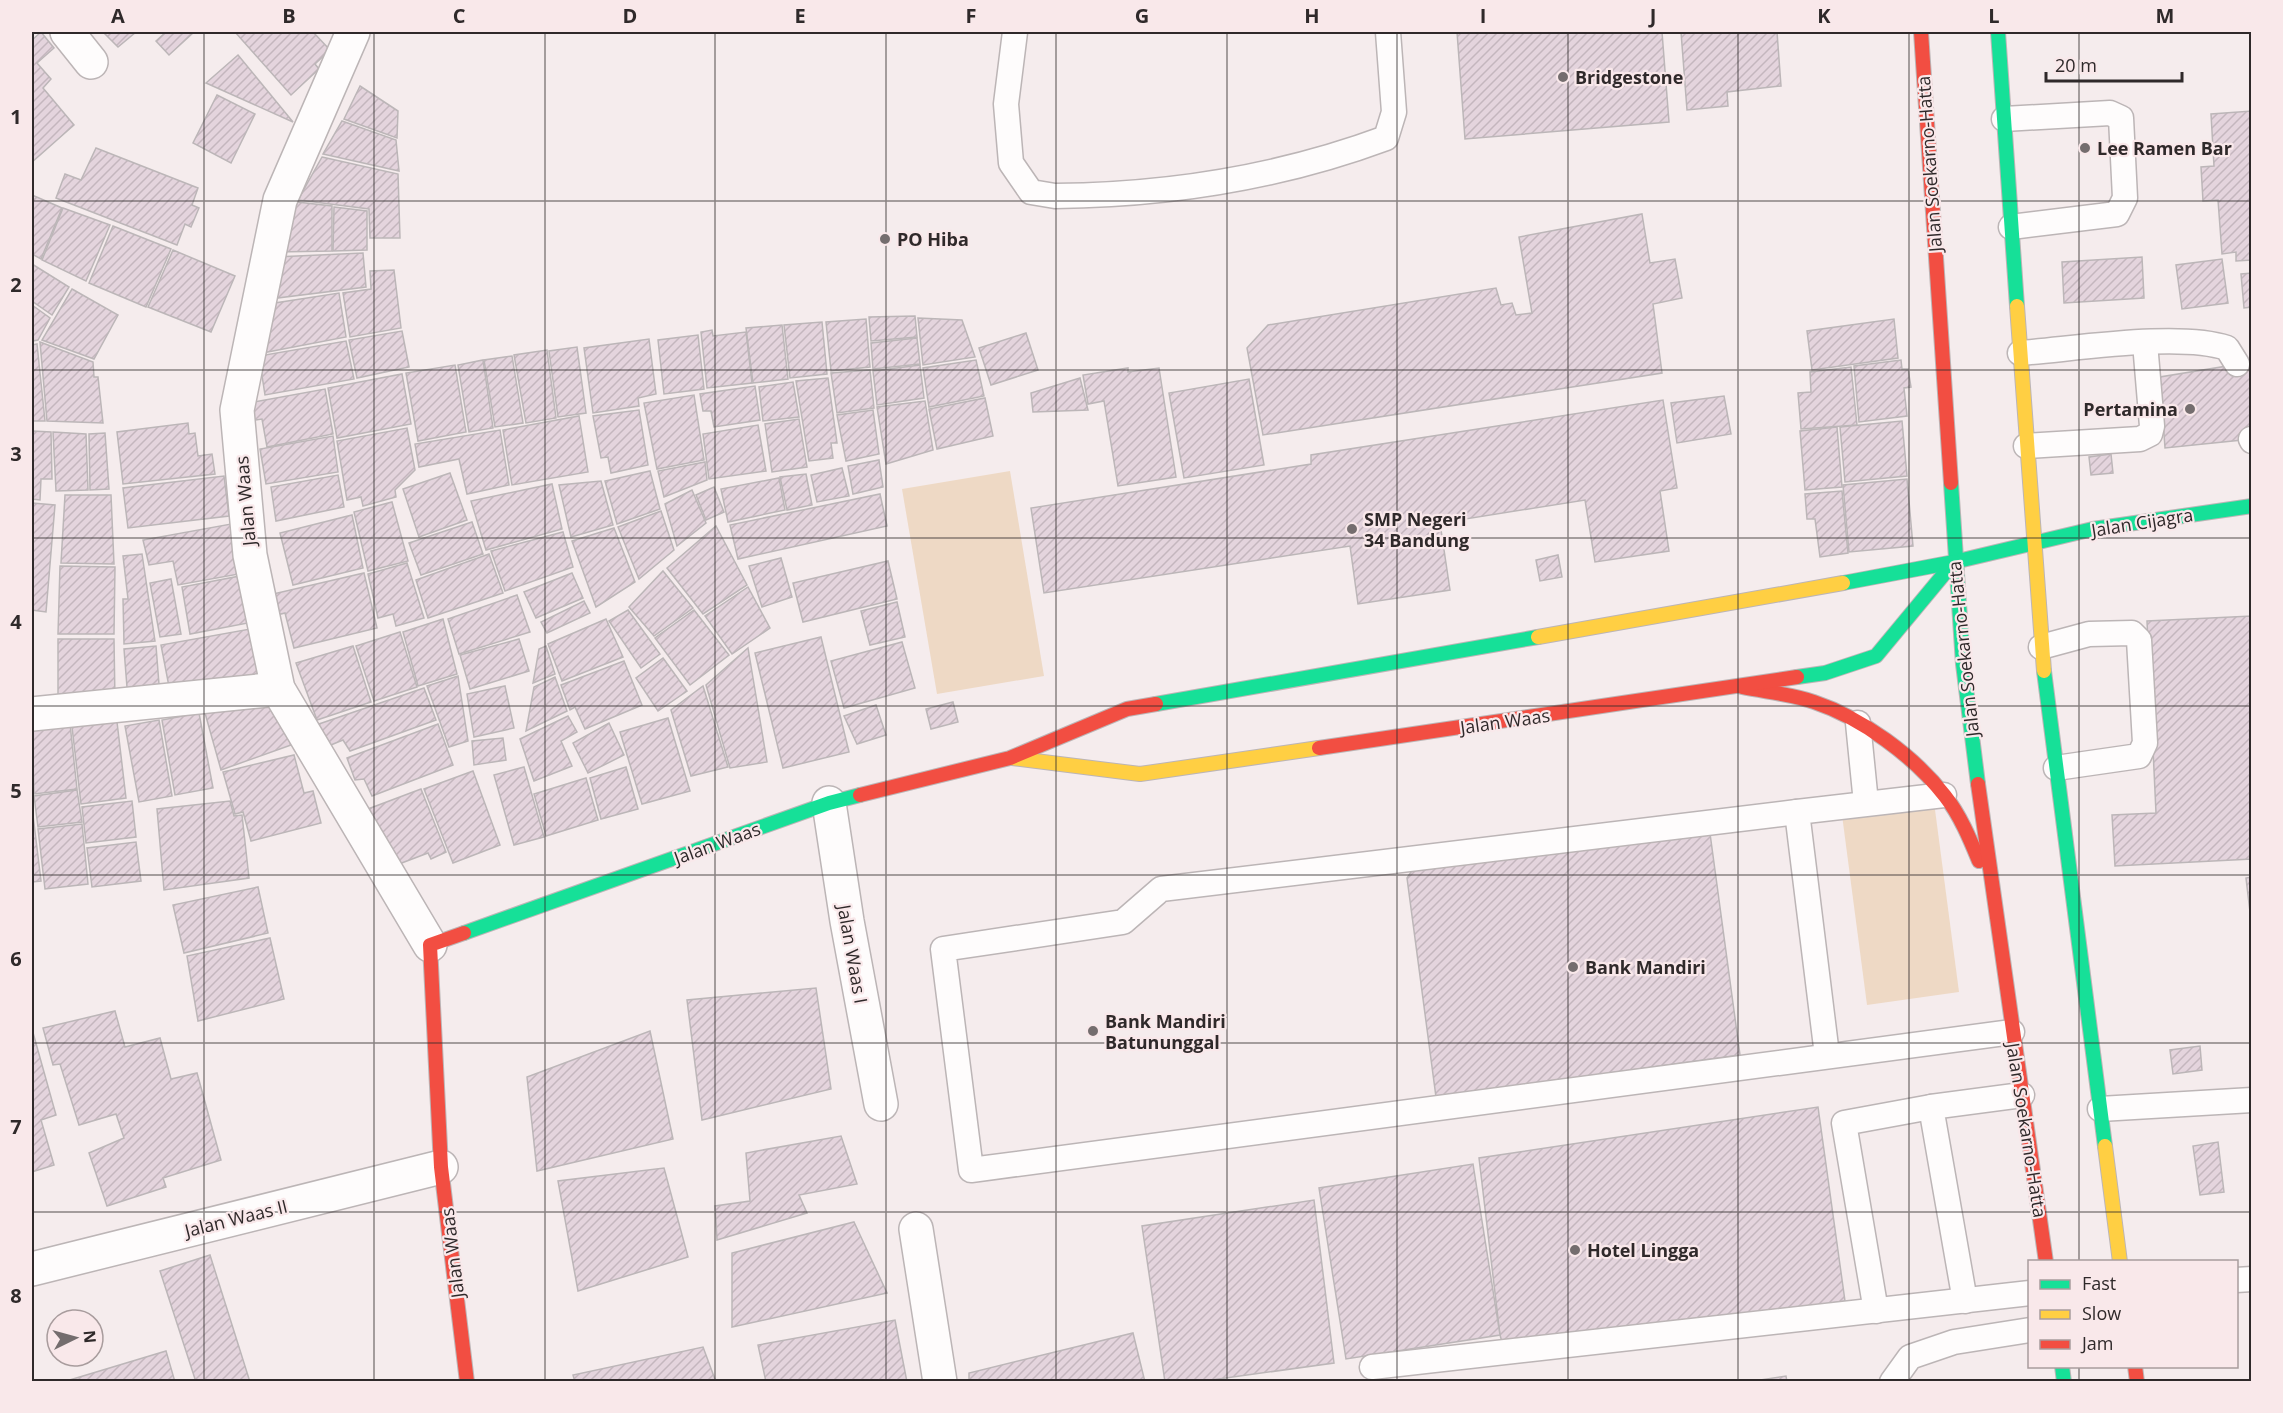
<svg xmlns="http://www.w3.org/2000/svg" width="2283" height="1413" font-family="'Open Sans',sans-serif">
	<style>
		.green { fill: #eed9c5 }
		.building { fill: url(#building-hatch); stroke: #bcb6b8; stroke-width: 1.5 }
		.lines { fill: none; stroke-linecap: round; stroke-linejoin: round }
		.lane-casing { stroke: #bcb5b6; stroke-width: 27 }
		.street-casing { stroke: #bcb5b6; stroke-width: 36 }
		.fast-casing { stroke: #bcb5b6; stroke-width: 16 }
		.slow-casing { stroke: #bcb5b6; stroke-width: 16 }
		.jam-casing { stroke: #bcb5b6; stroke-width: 16 }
		.lane { stroke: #fefcfc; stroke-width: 24 }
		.street { stroke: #fefcfc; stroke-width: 33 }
		.fast { stroke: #16e098; stroke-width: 14 }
		.slow { stroke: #ffcf43; stroke-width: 14 }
		.jam { stroke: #f24e42; stroke-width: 14 }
		.grid { fill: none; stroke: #2f292a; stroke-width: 1.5; stroke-opacity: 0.55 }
		.poi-dot { fill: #746d6e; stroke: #f9e8ea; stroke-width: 2 }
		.labels { text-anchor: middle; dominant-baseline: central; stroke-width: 4.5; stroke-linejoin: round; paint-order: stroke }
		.poi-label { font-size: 18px; font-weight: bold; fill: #2f292a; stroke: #f9e8ea; text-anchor: start }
		.street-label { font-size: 18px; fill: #2f292a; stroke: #f9e8ea }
		.neatline { fill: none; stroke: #2f292a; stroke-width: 2 }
		.grid-label { font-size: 20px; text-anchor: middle; font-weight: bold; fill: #2f292a }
	</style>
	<defs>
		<pattern id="building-hatch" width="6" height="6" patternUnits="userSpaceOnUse" patternTransform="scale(1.5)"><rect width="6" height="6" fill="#e4d4dd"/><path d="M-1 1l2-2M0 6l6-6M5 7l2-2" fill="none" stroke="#c4b6be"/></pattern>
	</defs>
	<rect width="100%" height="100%" fill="#f5eced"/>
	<g class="green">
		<path d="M1010 471 1044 676 937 694 902 489Z"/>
		<path d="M1934 802 1959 992 1867 1005 1842 815Z"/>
	</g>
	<g class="building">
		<path d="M41 32 54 48 37 63 51 79 43 88 74 125 32 162V40Z"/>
		<path d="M103 32H136L118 47Z"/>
		<path d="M166 32H194L169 55 156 41Z"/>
		<path d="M235 32H313L330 50 315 64 319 69 291 95Z"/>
		<path d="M1457 32H1662L1669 122 1465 139Z"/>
		<path d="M1681 32H1777L1781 86 1727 92 1728 106 1687 110Z"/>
		<path d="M238 55 293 122 206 83Z"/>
		<path d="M360 86 398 111 397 138 344 119Z"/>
		<path d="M217 95 255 114 231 163 193 143Z"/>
		<path d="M2252 111V260L2236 261V252L2222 254 2218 200 2203 201 2201 167 2214 166 2211 114Z"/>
		<path d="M342 121 396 140 399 171 323 154Z"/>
		<path d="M96 148 198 188 192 205 199 208 191 227 185 224 177 245 56 198 65 174 81 180Z"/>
		<path d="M322 157 398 174 400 238H370L369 209 298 200Z"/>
		<path d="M32 195 62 208 41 259 32 254Z"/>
		<path d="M297 202 332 206V251L276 252Z"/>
		<path d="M334 207 367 211V250L333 251Z"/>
		<path d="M63 208 110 225 86 281 42 260Z"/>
		<path d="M1642 214 1650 263 1675 259 1682 298 1653 304 1662 373 1263 435 1247 348 1268 325 1496 288 1501 305 1512 303 1516 315 1532 313 1519 237Z"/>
		<path d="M113 226 171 249 146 307 89 283Z"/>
		<path d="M173 250 235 276 211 332 148 307Z"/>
		<path d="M363 253 366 287 261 300 275 257Z"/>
		<path d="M2142 257 2144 298 2064 303 2062 262Z"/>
		<path d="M2222 259 2228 303 2182 309 2176 265Z"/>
		<path d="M32 264 69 287 52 315 32 301Z"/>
		<path d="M394 270 401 328 350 337 343 293 371 289 370 271Z"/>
		<path d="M2252 273V307L2244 308 2241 274Z"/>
		<path d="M72 289 118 315 94 359 42 340Z"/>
		<path d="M339 293 346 337 257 354 262 305Z"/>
		<path d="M32 305 50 318 38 340 32 341Z"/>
		<path d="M915 316 917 337 871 341 869 317Z"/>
		<path d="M918 318 962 320 975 357 923 365Z"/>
		<path d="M866 319 870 367 831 371 826 322Z"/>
		<path d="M1894 319 1898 358 1812 370 1807 331Z"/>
		<path d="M822 322 827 374 790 378 784 325Z"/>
		<path d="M782 325 788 379 753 383 746 328Z"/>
		<path d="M712 330 713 336 746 332 752 383 707 388 701 332Z"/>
		<path d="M402 331 409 367 357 378 349 340Z"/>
		<path d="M1026 333 1038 370 991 385 979 348Z"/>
		<path d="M698 335 704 389 664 394 658 340Z"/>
		<path d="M917 338 920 364 873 369 871 343Z"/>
		<path d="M649 339 656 394 638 398 639 406 593 413 584 348Z"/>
		<path d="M346 341 354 379 265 395 259 356Z"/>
		<path d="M40 342 93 362 94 377H98L103 423 47 421Z"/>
		<path d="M37 344 45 421H32V345Z"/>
		<path d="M577 347 586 413 558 417 549 351Z"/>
		<path d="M547 350 556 418 526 423 514 355Z"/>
		<path d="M512 356 523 423 495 427 484 360Z"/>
		<path d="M483 360 493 428 469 432 458 365Z"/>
		<path d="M976 360 984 396 929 407 923 368Z"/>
		<path d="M1901 360 1902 369H1908L1911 387 1904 388 1907 416 1859 422 1854 366Z"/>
		<path d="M2252 362V439L2165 448 2160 377Z"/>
		<path d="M455 365 466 432 418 441 406 373Z"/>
		<path d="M920 365 924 398 877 405 873 371Z"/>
		<path d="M1851 367 1857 425 1801 429 1798 393 1811 392 1810 372Z"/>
		<path d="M1128 368V372L1159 368 1176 477 1118 486 1104 401 1088 404 1083 375Z"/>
		<path d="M870 370 874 408 837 413 831 373Z"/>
		<path d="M402 374 411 424 337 438 328 388Z"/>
		<path d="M828 378 837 443H831L833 458 809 461 796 381Z"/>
		<path d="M1080 378 1088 410 1033 412 1031 393Z"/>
		<path d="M1249 379 1264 465 1184 478 1169 393Z"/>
		<path d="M793 382 799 417 763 421 759 387Z"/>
		<path d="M755 386 760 420 714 427 711 411H703L700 394Z"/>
		<path d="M325 389 333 434 267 447 262 419 250 421 248 403Z"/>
		<path d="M694 395 704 460 657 469 644 403Z"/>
		<path d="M1724 396 1731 434 1677 443 1671 403Z"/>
		<path d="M985 398 993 436 937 449 929 409Z"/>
		<path d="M1663 400 1677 488 1660 491 1669 551 1595 562 1585 500 1440 523 1450 590 1358 604 1350 546 1044 593 1031 508 1311 464V455Z"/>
		<path d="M925 401 933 450 886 464 877 407Z"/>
		<path d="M639 410 648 465 611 473 608 457 601 458 593 416Z"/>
		<path d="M873 410 879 454 846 461 837 415Z"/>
		<path d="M579 416 588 472 512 485 503 430Z"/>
		<path d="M799 419 807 467 772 472 765 424Z"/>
		<path d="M1902 421 1907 476 1845 482 1840 427Z"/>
		<path d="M188 423 189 434 195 433 198 456 212 454 215 474 123 484 117 432Z"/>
		<path d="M758 425 766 471 709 479 703 434Z"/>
		<path d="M1837 427 1842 487 1805 490 1800 431Z"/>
		<path d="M407 428 415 470 395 490 396 497 363 506 361 497 347 500 337 441Z"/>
		<path d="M500 430 509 485 467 494 459 459 419 467 415 444Z"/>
		<path d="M32 431 51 432 52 479H41L40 500 32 499Z"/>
		<path d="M53 432 86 434 88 490 56 491Z"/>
		<path d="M105 433 109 489 90 490 89 434Z"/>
		<path d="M333 436 338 472 266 484 260 449Z"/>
		<path d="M2111 454 2113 473 2091 475 2089 457Z"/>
		<path d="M879 460 883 487 853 494 848 466Z"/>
		<path d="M705 462 707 480 664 497 658 471Z"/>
		<path d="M842 468 849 496 817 502 811 475Z"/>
		<path d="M650 471 660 509 617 524 605 481Z"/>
		<path d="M450 473 467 520 419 537 403 489Z"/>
		<path d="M806 474 812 505 787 510 780 477Z"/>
		<path d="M338 475 344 507 276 521 271 487Z"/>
		<path d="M224 476 229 516 128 528 123 488Z"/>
		<path d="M779 478 785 510 728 522 721 489Z"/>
		<path d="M1907 479 1913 546 1849 552 1843 485Z"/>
		<path d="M601 481 613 525 571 537 559 485Z"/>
		<path d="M552 484 562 529 486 550 471 501Z"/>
		<path d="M714 487 724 512 706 520 696 495Z"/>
		<path d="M692 490 706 523 677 546 665 504Z"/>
		<path d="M1842 491 1848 553 1820 557 1815 519H1807L1805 494Z"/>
		<path d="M880 494 887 526 738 559 730 525Z"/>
		<path d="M65 495H111L114 564 61 563Z"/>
		<path d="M392 502 408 561 368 571 354 512Z"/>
		<path d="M32 503 55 505 46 612 32 610Z"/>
		<path d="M661 511 674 550 639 579 618 527Z"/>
		<path d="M352 515 363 568 293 585 280 533Z"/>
		<path d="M472 522 483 554 421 575 409 543Z"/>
		<path d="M231 524 239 574 178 585 173 561 149 565 143 540Z"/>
		<path d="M716 526 747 585 703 614 667 568Z"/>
		<path d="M614 528 635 582 596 607 572 541Z"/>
		<path d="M563 532 573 567 505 591 491 551Z"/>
		<path d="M142 554 155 641 124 644 123 599H128L123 556Z"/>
		<path d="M489 554 503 593 428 618 416 580Z"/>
		<path d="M1558 555 1562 577 1540 581 1536 560Z"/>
		<path d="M781 558 792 597 762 607 749 566Z"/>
		<path d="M888 561 897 599 803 622 793 583Z"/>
		<path d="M407 563 424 618 396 626 393 614 378 618 368 574Z"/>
		<path d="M60 566 115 567 114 634H58Z"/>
		<path d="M663 571 693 608 654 636 629 607Z"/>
		<path d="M364 573 377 628 294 648 285 613 277 615 273 594Z"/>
		<path d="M572 573 583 598 536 618 524 592Z"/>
		<path d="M240 576 248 623 190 634 182 587Z"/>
		<path d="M171 579 181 634 160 637 150 583Z"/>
		<path d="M748 587 770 628 732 654 705 616Z"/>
		<path d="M517 595 530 632 459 654 448 619Z"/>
		<path d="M584 601 590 613 547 633 541 622Z"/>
		<path d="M897 602 905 637 870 645 861 611Z"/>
		<path d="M628 610 660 654 641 668 609 621Z"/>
		<path d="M694 610 729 655 690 685 655 638Z"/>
		<path d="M2252 616V859L2115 866 2112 815 2156 813 2147 621Z"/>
		<path d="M443 619 457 674 418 686 403 632Z"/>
		<path d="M606 619 623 657 562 681 548 644Z"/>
		<path d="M250 629 260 683 171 697 161 645Z"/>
		<path d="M400 632 417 687 374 701 356 646Z"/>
		<path d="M821 637 849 752 783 768 755 653Z"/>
		<path d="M58 639H114L115 701 58 704Z"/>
		<path d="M519 639 529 671 470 689 460 655Z"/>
		<path d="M902 642 915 688 844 708 831 661Z"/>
		<path d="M156 646 160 697 128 700 124 649Z"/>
		<path d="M353 646 371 702 317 720 296 663Z"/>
		<path d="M546 646 555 674 533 683 539 649Z"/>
		<path d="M748 648 767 762 730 768 706 685Z"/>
		<path d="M663 658 687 691 658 711 636 678Z"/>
		<path d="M624 661 642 705 585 729 575 707 570 710 561 685Z"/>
		<path d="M458 676 468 741 449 747 427 686Z"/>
		<path d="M555 677 567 711 526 731 534 687Z"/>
		<path d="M505 686 514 728 474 737 467 694Z"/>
		<path d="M703 686 728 767 691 776 671 710Z"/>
		<path d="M424 688 436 720 350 751 343 740 326 747 316 725Z"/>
		<path d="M267 694 282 719 291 745 221 770 205 713Z"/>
		<path d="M953 702 958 722 931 729 926 709Z"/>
		<path d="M876 705 886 735 857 744 844 716Z"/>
		<path d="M199 713 213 788 175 795 162 720Z"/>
		<path d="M568 716 577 732 561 741 572 766 534 781 520 739Z"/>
		<path d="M668 718 690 791 642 804 620 732Z"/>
		<path d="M159 720 172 796 139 802 125 726Z"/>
		<path d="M117 722 126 798 81 804 72 727Z"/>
		<path d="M609 723 624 755 588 773 573 743Z"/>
		<path d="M70 724 77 789 34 794 32 729Z"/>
		<path d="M438 724 453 765 372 796 364 779 355 780 347 758Z"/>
		<path d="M503 738 506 760 474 765 472 741Z"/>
		<path d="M294 755 304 793 313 791 321 823 251 841 243 812 235 814 223 772Z"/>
		<path d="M524 767 544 837 514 845 494 775Z"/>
		<path d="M626 767 638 809 601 819 590 778Z"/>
		<path d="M473 771 500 845 453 863 424 789Z"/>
		<path d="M586 778 598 820 546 836 534 794Z"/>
		<path d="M421 789 446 852 431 859 428 853 399 864 368 809Z"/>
		<path d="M77 790 82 822 38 827 34 796Z"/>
		<path d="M132 801 136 837 86 843 82 807Z"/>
		<path d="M230 801 234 816 242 815 249 878 164 890 157 809Z"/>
		<path d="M32 807 41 881 32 882Z"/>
		<path d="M82 824 88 884 45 889 38 829Z"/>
		<path d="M1709 826 1740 1055 1436 1097 1407 878 1415 866Z"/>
		<path d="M136 842 141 881 92 887 87 848Z"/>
		<path d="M2252 877V929L2246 878Z"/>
		<path d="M258 887 268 933 184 953 173 905Z"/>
		<path d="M270 938 284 999 198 1021 187 956Z"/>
		<path d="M816 988 831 1089 702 1120 687 1000Z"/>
		<path d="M115 1011 125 1047 160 1038 171 1079 197 1073 221 1160 163 1178 166 1187 107 1206 89 1153 124 1138 116 1114 79 1125 60 1064 53 1065 43 1028Z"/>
		<path d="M32 1029 56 1115 41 1120 54 1165 32 1172Z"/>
		<path d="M650 1031 673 1139 537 1171 527 1077Z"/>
		<path d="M2200 1046 2202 1070 2173 1074 2170 1050Z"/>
		<path d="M1818 1107 1845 1301 1504 1349 1500 1335 1479 1158Z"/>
		<path d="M841 1136 857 1184 799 1195 807 1213 717 1240 715 1206 750 1201 746 1153Z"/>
		<path d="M2218 1142 2224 1192 2200 1195 2193 1146Z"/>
		<path d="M1473 1164 1500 1335 1346 1359 1319 1188Z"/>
		<path d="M664 1168 688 1257 578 1291 558 1181Z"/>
		<path d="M1314 1200 1334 1363 1197 1382H1165L1142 1226Z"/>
		<path d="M854 1222 887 1293 732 1327V1253Z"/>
		<path d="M210 1255 250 1382H196L160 1271Z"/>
		<path d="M895 1320 907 1382H766L758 1345Z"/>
		<path d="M1133 1333 1145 1382H969V1373Z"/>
		<path d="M703 1347 716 1382H575L573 1375Z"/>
		<path d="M166 1351 175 1382H63Z"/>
		<path d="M1786 1376 1787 1382H1747Z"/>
	</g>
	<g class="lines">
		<defs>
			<g id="lane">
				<path d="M1015 32 1006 104 1011 163 1031 192 1055 196C1167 195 1281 177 1386 138L1394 112 1388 32"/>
				<path d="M2004 119 2110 113 2121 118 2125 198 2117 214 2011 227"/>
				<path d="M2020 353C2074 349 2179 332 2227 348L2237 364"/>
				<path d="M2251 439 2252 441"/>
				<path d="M2026 446 2140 439 2150 434 2152 426 2145 343"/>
				<path d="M2041 647 2089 634 2132 633 2139 640 2145 743 2139 756 2056 768"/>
				<path d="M1858 723 1866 803"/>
				<path d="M1797 812 1161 889 1123 922 943 949 971 1170 2012 1032"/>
				<path d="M1827 1055 1797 812 1944 795"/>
				<path d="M2100 1109 2252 1100"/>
				<path d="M2236 1280 2252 1279"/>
				<path d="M1965 1301 1931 1107 2022 1095"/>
				<path d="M1876 1311 1844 1123 1931 1107"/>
				<path d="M1372 1367 2030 1293"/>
				<path d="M1892 1382 1910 1357 1954 1342 2030 1330"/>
			</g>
			<g id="street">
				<path d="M67 32 91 62"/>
				<path d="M353 32 280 200 237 410 250 555 278 689 430 945"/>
				<path d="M32 714 278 689"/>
				<path d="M829 803 847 921 881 1104"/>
				<path d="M916 1229 940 1382"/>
				<path d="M32 1269 441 1167"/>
			</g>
			<g id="fast">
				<path d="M1998 32 2017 306"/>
				<path d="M1951 483 1963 664 1978 784"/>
				<path d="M1843 583 1954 562 2093 529 2252 506"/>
				<path d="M2044 671 2105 1146"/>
				<path d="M1797 677 1825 673 1876 656 1954 562"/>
				<path d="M1156 704 1538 637"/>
				<path d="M464 933 829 803 860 795"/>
				<path d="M2062 1366 2064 1382"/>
			</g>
			<g id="slow">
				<path d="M2017 306 2044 671"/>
				<path d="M1538 637 1843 583"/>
				<path d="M1012 758 1140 774 1319 748"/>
				<path d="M2105 1146 2120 1262"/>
			</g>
			<g id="jam">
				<path d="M1921 32 1951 483"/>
				<path d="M1742 687C1766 692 1791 694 1814 702 1862 718 1914 756 1945 796 1960 815 1970 839 1979 861"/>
				<path d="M1319 748 1797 677"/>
				<path d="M1978 784 2046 1262"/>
				<path d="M860 795 1010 758 1127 709 1156 704"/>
				<path d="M464 933 430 945 441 1167 467 1382"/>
				<path d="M2135 1366 2137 1382"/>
			</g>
		</defs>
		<use href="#lane" class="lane-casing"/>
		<use href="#street" class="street-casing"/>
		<use href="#fast" class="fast-casing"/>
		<use href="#slow" class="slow-casing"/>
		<use href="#jam" class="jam-casing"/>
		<use href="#lane" class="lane"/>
		<use href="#street" class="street"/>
		<use href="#fast" class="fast"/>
		<use href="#slow" class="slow"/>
		<use href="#jam" class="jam"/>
	</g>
	<path class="grid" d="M204 32V1382M374 32V1382M545 32V1382M715 32V1382M886 32V1382M1056 32V1382M1227 32V1382M1397 32V1382M1568 32V1382M1738 32V1382M1909 32V1382M2079 32V1262M32 201H2252M32 370H2252M32 538H2252M32 706H2252M32 875H2252M32 1043H2252M32 1212H2252M2079 1366V1382"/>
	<g class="poi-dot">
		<circle cx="1563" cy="77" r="6"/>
		<circle cx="2085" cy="148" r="6"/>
		<circle cx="885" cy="239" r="6"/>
		<circle cx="2190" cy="409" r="6"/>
		<circle cx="1352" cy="529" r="6"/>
		<circle cx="1573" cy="967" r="6"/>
		<circle cx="1093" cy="1031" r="6"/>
		<circle cx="1575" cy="1250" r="6"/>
	</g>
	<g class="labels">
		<g class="poi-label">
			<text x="1575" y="77">Bridgestone</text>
			<text x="2097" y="148">Lee Ramen Bar</text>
			<text x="897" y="239">PO Hiba</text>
			<text x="2178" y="409" text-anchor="end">Pertamina</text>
			<text x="1364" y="519">SMP Negeri<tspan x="1364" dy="21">34 Bandung</tspan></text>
			<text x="1585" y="967">Bank Mandiri</text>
			<text x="1105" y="1021">Bank Mandiri<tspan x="1105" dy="21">Batununggal</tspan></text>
			<text x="1587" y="1250">Hotel Lingga</text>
		</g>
		<g class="street-label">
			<text transform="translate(1929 164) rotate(-94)">Jalan Soekarno-Hatta</text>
			<text transform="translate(245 501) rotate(-95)">Jalan Waas</text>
			<text transform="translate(2142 522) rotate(-9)">Jalan Cijagra</text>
			<text transform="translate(1963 649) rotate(-96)">Jalan Soekarno-Hatta</text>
			<text transform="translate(1505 721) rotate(-8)">Jalan Waas</text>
			<text transform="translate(717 843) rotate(-20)">Jalan Waas</text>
			<text transform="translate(853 954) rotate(80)">Jalan Waas I</text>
			<text transform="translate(2027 1130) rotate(81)">Jalan Soekarno-Hatta</text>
			<text transform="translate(236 1218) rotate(-14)">Jalan Waas II</text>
			<text transform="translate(452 1253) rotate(-97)">Jalan Waas</text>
		</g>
	</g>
	<rect width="2283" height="1413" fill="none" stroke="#f9e8ea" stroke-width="66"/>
	<rect x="2028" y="1260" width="210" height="108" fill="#f9e8ea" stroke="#a89c9d" stroke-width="1.5"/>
	<rect x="2040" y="1280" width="30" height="9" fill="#16e098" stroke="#a89c9d" stroke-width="1.5"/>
	<text x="2082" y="1290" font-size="18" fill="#2f292a">Fast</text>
	<rect x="2040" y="1310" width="30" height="9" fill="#ffcf43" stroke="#a89c9d" stroke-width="1.5"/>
	<text x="2082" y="1320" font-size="18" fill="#2f292a">Slow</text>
	<rect x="2040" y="1340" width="30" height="9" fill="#f24e42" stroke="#a89c9d" stroke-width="1.5"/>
	<text x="2082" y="1350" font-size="18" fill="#2f292a">Jam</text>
	<g transform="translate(75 1338) rotate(85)"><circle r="28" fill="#f9e8ea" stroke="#a89c9d" stroke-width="1.5"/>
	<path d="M0-4.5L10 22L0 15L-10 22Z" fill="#746d6e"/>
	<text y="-9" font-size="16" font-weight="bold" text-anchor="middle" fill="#2f292a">N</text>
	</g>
	<path d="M2046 72v9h136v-9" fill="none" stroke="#2f292a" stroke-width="3"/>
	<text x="2055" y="72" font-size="18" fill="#2f292a" stroke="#f9e8ea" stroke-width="4.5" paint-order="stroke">20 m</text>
	<rect x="33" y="33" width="2217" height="1347" class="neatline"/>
	<g class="grid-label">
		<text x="118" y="23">A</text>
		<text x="289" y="23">B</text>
		<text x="459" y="23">C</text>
		<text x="630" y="23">D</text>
		<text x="800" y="23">E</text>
		<text x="971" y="23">F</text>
		<text x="1142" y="23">G</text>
		<text x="1312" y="23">H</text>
		<text x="1483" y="23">I</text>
		<text x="1653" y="23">J</text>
		<text x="1824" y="23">K</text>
		<text x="1994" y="23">L</text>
		<text x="2165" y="23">M</text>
		<text x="16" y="124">1</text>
		<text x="16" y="292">2</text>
		<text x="16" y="461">3</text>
		<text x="16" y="629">4</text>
		<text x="16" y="798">5</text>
		<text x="16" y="966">6</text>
		<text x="16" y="1134">7</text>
		<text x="16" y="1303">8</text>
	</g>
</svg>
